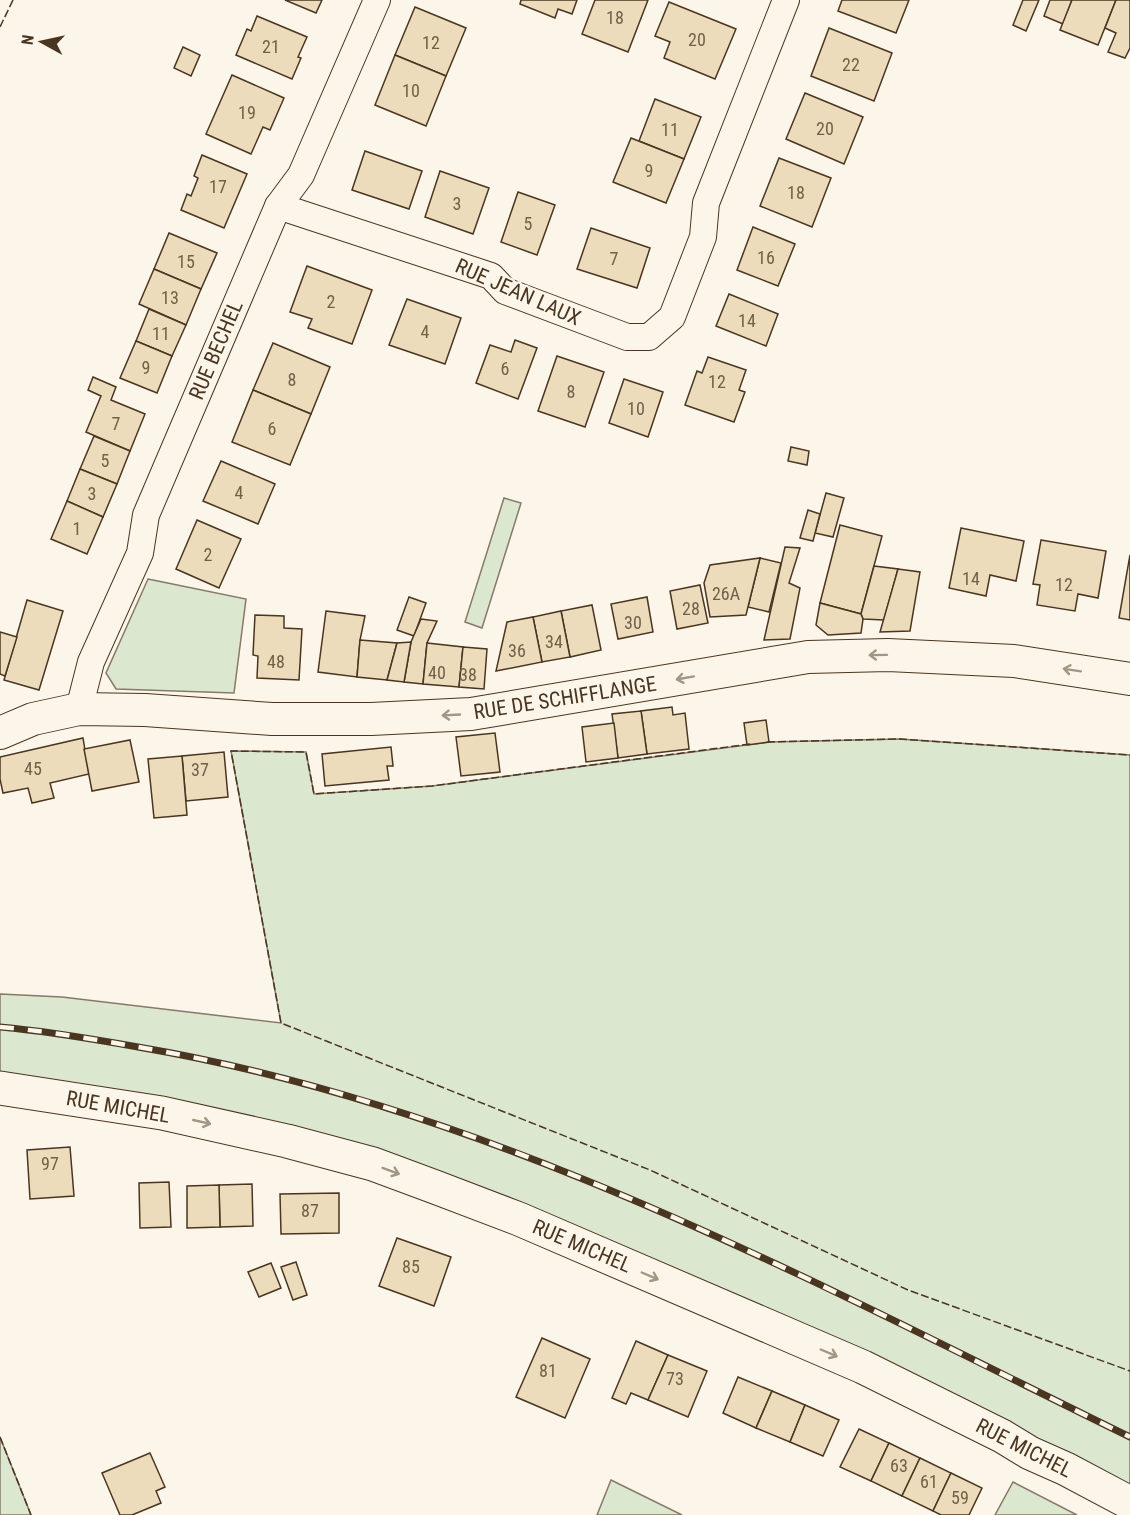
<svg xmlns="http://www.w3.org/2000/svg" width="1130" height="1515" font-family="'Roboto Condensed',sans-serif">
	<style>
		.green { fill: #dce7d0; stroke: #887966; stroke-width: 1.5 }
		.building { fill: #ecdcbc; stroke: #4a3520; stroke-width: 1.5 }
		.lines { fill: none; stroke-linecap: round; stroke-linejoin: round }
		.minor-casing { stroke: #4a3520; stroke-width: 28 }
		.tertiary-casing { stroke: #4a3520; stroke-width: 34 }
		.secondary-casing { stroke: #4a3520; stroke-width: 35 }
		.minor { stroke: #fbf6e9; stroke-width: 26 }
		.tertiary { stroke: #fbf6e9; stroke-width: 32 }
		.secondary { stroke: #fbf6e9; stroke-width: 33 }
		.rail-casing { stroke: #4a3520; stroke-width: 7 }
		.rail { stroke: #fbf6e9; stroke-width: 4.5; stroke-dasharray: 14; stroke-linecap: butt }
		.fence { stroke: #4a3520; stroke-width: 1.5; stroke-dasharray: 8 3; stroke-linecap: butt }
		.oneway { stroke: #a29684 }
		.labels { text-anchor: middle; dominant-baseline: central; stroke-width: 4.5; stroke-linejoin: round; paint-order: stroke }
		.number-label { font-size: 18px; fill: #725f47 }
		.street-label { font-size: 21px; fill: #4a3520; stroke: #fbf6e9 }
	</style>
	<rect width="100%" height="100%" fill="#fbf6e9"/>
	<g class="green">
		<path d="M504 498 521 503 482 628 465 622Z"/>
		<path d="M148 579 246 599 234 693 116 689 106 673Z"/>
		<path d="M900 739 1130 755V1487L416 1168 0 1073V994L62 997 281 1023 231 751 306 752 314 794 432 786 769 742Z"/>
		<path d="M0 1437 31 1515H0Z"/>
		<path d="M611 1480 682 1515H597Z"/>
		<path d="M1013 1482 1077 1515H995Z"/>
	</g>
	<g class="building">
		<path d="M285 0H322L316 13Z"/>
		<path d="M521 0H577L572 14 558 9 555 18 520 4Z"/>
		<path d="M595 0H648L628 52 582 34Z"/>
		<path d="M842 0H909L896 33 838 11Z"/>
		<path d="M1023 0H1039L1026 31 1013 25Z"/>
		<path d="M1050 0H1072L1063 24 1044 16Z"/>
		<path d="M1072 0H1116L1098 45 1060 30Z"/>
		<path d="M1116 0H1130V48L1125 58 1108 52 1116 33 1105 28Z"/>
		<path d="M669 2 736 29 715 79 664 58 670 42 655 36Z"/>
		<path d="M415 7 466 28 446 76 395 55Z"/>
		<path d="M257 16 307 37 298 57 301 58 292 79 236 55 247 29 251 31Z"/>
		<path d="M829 28 892 53 874 101 811 76Z"/>
		<path d="M183 47 200 55 191 76 174 68Z"/>
		<path d="M395 55 446 76 426 126 375 105Z"/>
		<path d="M232 75 284 98 270 130 263 127 251 154 206 134Z"/>
		<path d="M805 93 863 117 844 164 786 139Z"/>
		<path d="M655 99 701 117 684 159 639 141Z"/>
		<path d="M631 138 684 159 666 203 613 182Z"/>
		<path d="M365 151 422 171 409 209 352 190Z"/>
		<path d="M202 155 247 174 224 228 181 210 187 194 191 196 198 178 194 176Z"/>
		<path d="M779 158 831 178 812 227 760 206Z"/>
		<path d="M440 171 489 188 473 234 425 217Z"/>
		<path d="M518 192 555 205 537 255 501 242Z"/>
		<path d="M753 227 795 244 778 286 737 270Z"/>
		<path d="M591 228 650 248 637 288 577 269Z"/>
		<path d="M169 233 217 253 201 289 154 269Z"/>
		<path d="M307 266 372 290 352 344 308 328 312 319 290 312Z"/>
		<path d="M154 269 201 289 186 325 139 304Z"/>
		<path d="M729 294 778 314 766 346 716 326Z"/>
		<path d="M407 299 461 318 445 364 389 345Z"/>
		<path d="M149 309 186 325 172 356 136 341Z"/>
		<path d="M515 340 537 348 518 399 476 383 490 345 511 352Z"/>
		<path d="M136 341 172 356 157 393 120 378Z"/>
		<path d="M273 343 330 367 311 414 253 390Z"/>
		<path d="M557 356 604 372 585 427 538 411Z"/>
		<path d="M708 357 746 370 739 390 745 392 734 422 685 405 697 371 702 373Z"/>
		<path d="M93 377 116 387 111 400 145 414 130 451 86 432 101 396 88 390Z"/>
		<path d="M624 379 663 392 648 437 609 423Z"/>
		<path d="M253 390 311 414 290 465 232 442Z"/>
		<path d="M94 436 130 451 117 484 80 469Z"/>
		<path d="M791 447 809 451 807 465 788 461Z"/>
		<path d="M221 461 275 484 258 524 203 501Z"/>
		<path d="M80 469 117 484 103 517 67 501Z"/>
		<path d="M826 493 844 498 833 537 815 533Z"/>
		<path d="M67 501 103 517 87 554 51 539Z"/>
		<path d="M808 510 820 514 813 541 800 538Z"/>
		<path d="M197 520 241 539 219 588 176 569Z"/>
		<path d="M840 525 882 536 861 614 820 603Z"/>
		<path d="M961 528 1024 541 1016 581 990 575 986 596 949 588Z"/>
		<path d="M1041 540 1106 551 1098 598 1078 594 1075 611 1037 605 1040 585 1033 584Z"/>
		<path d="M785 547 800 548 789 583 800 588 790 639 764 640Z"/>
		<path d="M1130 555V620L1119 618Z"/>
		<path d="M760 558 781 563 769 612 748 607Z"/>
		<path d="M760 558 746 615 710 617 704 583 710 565Z"/>
		<path d="M874 566 898 569 884 620 863 619 861 614Z"/>
		<path d="M898 569 920 572 910 631 880 632Z"/>
		<path d="M700 585 708 623 677 629 670 591Z"/>
		<path d="M409 597 426 603 414 636 397 630Z"/>
		<path d="M647 597 653 632 618 639 611 604Z"/>
		<path d="M27 600 63 611 39 690 4 680Z"/>
		<path d="M820 603 861 614 863 619 861 633 828 635 816 625Z"/>
		<path d="M592 605 601 650 570 657 561 611Z"/>
		<path d="M326 611 365 616 360 640 357 677 318 672Z"/>
		<path d="M561 611 570 657 542 662 533 617Z"/>
		<path d="M255 615 284 616V628L302 629 299 680 257 678 258 656 253 655Z"/>
		<path d="M533 617 542 662 496 671 507 622Z"/>
		<path d="M421 619 437 621 427 643 423 684 404 682 411 642Z"/>
		<path d="M0 632 17 637 5 676 0 674Z"/>
		<path d="M360 640 397 643 387 680 357 677Z"/>
		<path d="M411 642 404 682 387 680 397 643Z"/>
		<path d="M427 643 463 647 459 687 423 684Z"/>
		<path d="M463 647 487 649 484 689 459 687Z"/>
		<path d="M672 707 673 715 685 713 689 749 647 754 641 711Z"/>
		<path d="M641 711 647 754 618 758 612 714Z"/>
		<path d="M766 720 769 742 747 745 744 723Z"/>
		<path d="M614 723 618 758 586 762 582 727Z"/>
		<path d="M495 733 500 772 461 776 456 737Z"/>
		<path d="M83 738 89 774 50 783 54 798 32 803 28 788 3 793 0 779V757Z"/>
		<path d="M130 740 139 782 92 791 84 749Z"/>
		<path d="M391 747 393 766H387L389 780 325 786 322 754Z"/>
		<path d="M224 752 228 797 186 801 182 756Z"/>
		<path d="M182 756 187 815 154 818 148 759Z"/>
		<path d="M70 1147 74 1196 30 1199 27 1150Z"/>
		<path d="M169 1182 171 1227 140 1228 139 1183Z"/>
		<path d="M252 1184 253 1226 220 1227 219 1185Z"/>
		<path d="M219 1185 220 1227 187 1228V1186Z"/>
		<path d="M339 1193V1233L281 1234 280 1194Z"/>
		<path d="M397 1238 451 1257 434 1306 379 1286Z"/>
		<path d="M296 1262 307 1295 293 1300 281 1267Z"/>
		<path d="M271 1263 281 1288 259 1297 248 1272Z"/>
		<path d="M542 1338 590 1359 565 1418 516 1397Z"/>
		<path d="M636 1341 668 1355 648 1400 631 1393 626 1404 612 1398Z"/>
		<path d="M668 1355 707 1371 688 1417 648 1400Z"/>
		<path d="M738 1377 772 1391 756 1428 723 1413Z"/>
		<path d="M772 1391 805 1405 790 1442 756 1428Z"/>
		<path d="M805 1405 839 1420 823 1456 790 1442Z"/>
		<path d="M859 1429 889 1443 871 1481 840 1467Z"/>
		<path d="M889 1443 920 1458 902 1496 871 1481Z"/>
		<path d="M150 1453 165 1487 156 1491 161 1503 132 1515H120L102 1473Z"/>
		<path d="M920 1458 951 1473 933 1511 902 1496Z"/>
		<path d="M951 1473 982 1488 969 1515H941L933 1511Z"/>
	</g>
	<g class="lines">
		<defs>
			<g id="minor">
				<path d="M278 206 491 276 505 291 627 337H649L672 317 703 237 706 203 786 0"/>
				<path d="M79 709 91 662 140 553 146 515 278 206 301 175 377 0"/>
			</g>
			<path id="tertiary" d="M0 733 33 719 79 709 145 710 272 719H371L471 714 808 657 888 655 1014 661 1130 679"/>
			<path id="secondary" d="M0 1088 162 1113 287 1141 373 1164 435 1187 519 1219 863 1367 1002 1436 1030 1453 1066 1469 1130 1503"/>
		</defs>
		<use href="#minor" class="minor-casing"/>
		<use href="#tertiary" class="tertiary-casing"/>
		<use href="#secondary" class="secondary-casing"/>
		<use href="#minor" class="minor"/>
		<use href="#tertiary" class="tertiary"/>
		<use href="#secondary" class="secondary"/>
		<defs>
			<path id="rail" d="M0 1027C46 1031 93 1039 138 1047 493 1107 811 1281 1130 1437"/>
		</defs>
		<use href="#rail" class="rail-casing"/>
		<use href="#rail" class="rail"/>
		<g class="fence">
			<path d="M0 27 13 0"/>
			<path d="M767 742 900 739 1130 755"/>
			<path d="M750 744 432 786 314 794 306 752 231 751 281 1023 650 1170 908 1290 1130 1371"/>
			<path d="M0 1437 31 1515"/>
		</g>
	</g>
	<defs><path id="oneway-shaft" d="M-6 0H5M1.5-3L5.5 0L1.5 3" fill="none" stroke-width="1.6" stroke-linecap="round" stroke-linejoin="round" transform="scale(1.5)"/></defs>
	<g class="oneway">
		<use href="#oneway-shaft" transform="translate(878 655) rotate(179)"/>
		<use href="#oneway-shaft" transform="translate(1072 670) rotate(-171)"/>
		<use href="#oneway-shaft" transform="translate(685 678) rotate(170)"/>
		<use href="#oneway-shaft" transform="translate(451 715) rotate(177)"/>
		<use href="#oneway-shaft" transform="translate(202 1122) rotate(13)"/>
		<use href="#oneway-shaft" transform="translate(391 1171) rotate(20)"/>
		<use href="#oneway-shaft" transform="translate(650 1276) rotate(23)"/>
		<use href="#oneway-shaft" transform="translate(829 1353) rotate(23)"/>
	</g>
	<g class="labels">
		<g class="number-label">
			<text x="615" y="17">18</text>
			<text x="697" y="39">20</text>
			<text x="431" y="42">12</text>
			<text x="271" y="46">21</text>
			<text x="851" y="64">22</text>
			<text x="411" y="90">10</text>
			<text x="247" y="112">19</text>
			<text x="825" y="128">20</text>
			<text x="670" y="129">11</text>
			<text x="649" y="170">9</text>
			<text x="218" y="186">17</text>
			<text x="796" y="192">18</text>
			<text x="457" y="203">3</text>
			<text x="528" y="223">5</text>
			<text x="766" y="257">16</text>
			<text x="614" y="258">7</text>
			<text x="186" y="261">15</text>
			<text x="170" y="297">13</text>
			<text x="331" y="301">2</text>
			<text x="747" y="320">14</text>
			<text x="425" y="331">4</text>
			<text x="161" y="333">11</text>
			<text x="146" y="367">9</text>
			<text x="505" y="368">6</text>
			<text x="292" y="379">8</text>
			<text x="717" y="381">12</text>
			<text x="571" y="391">8</text>
			<text x="636" y="408">10</text>
			<text x="116" y="423">7</text>
			<text x="272" y="428">6</text>
			<text x="105" y="460">5</text>
			<text x="239" y="492">4</text>
			<text x="92" y="493">3</text>
			<text x="77" y="528">1</text>
			<text x="208" y="554">2</text>
			<text x="971" y="578">14</text>
			<text x="1064" y="584">12</text>
			<text x="726" y="593">26A</text>
			<text x="691" y="608">28</text>
			<text x="633" y="622">30</text>
			<text x="554" y="641">34</text>
			<text x="517" y="650">36</text>
			<text x="276" y="661">48</text>
			<text x="437" y="672">40</text>
			<text x="468" y="674">38</text>
			<text x="33" y="768">45</text>
			<text x="200" y="769">37</text>
			<text x="50" y="1163">97</text>
			<text x="310" y="1210">87</text>
			<text x="411" y="1266">85</text>
			<text x="548" y="1370">81</text>
			<text x="675" y="1378">73</text>
			<text x="899" y="1465">63</text>
			<text x="929" y="1481">61</text>
			<text x="960" y="1497">59</text>
		</g>
		<g class="street-label">
			<text transform="translate(518 292) rotate(24)">RUE JEAN LAUX</text>
			<text transform="translate(216 350) rotate(-67)">RUE BECHEL</text>
			<text transform="translate(565 698) rotate(-9)">RUE DE SCHIFFLANGE</text>
			<text transform="translate(118 1107) rotate(10)">RUE MICHEL</text>
			<text transform="translate(582 1246) rotate(23)">RUE MICHEL</text>
			<text transform="translate(1024 1448) rotate(27)">RUE MICHEL</text>
		</g>
	</g>
	<g transform="translate(42 42) rotate(278)" stroke="#fbf6e9" stroke-width="4.5" paint-order="stroke">
	<path d="M0-4.5L10 22L0 15L-10 22Z" fill="#4a3520"/>
	<text y="-9" font-size="16" font-weight="bold" text-anchor="middle" fill="#4a3520">N</text>
	</g>
</svg>
